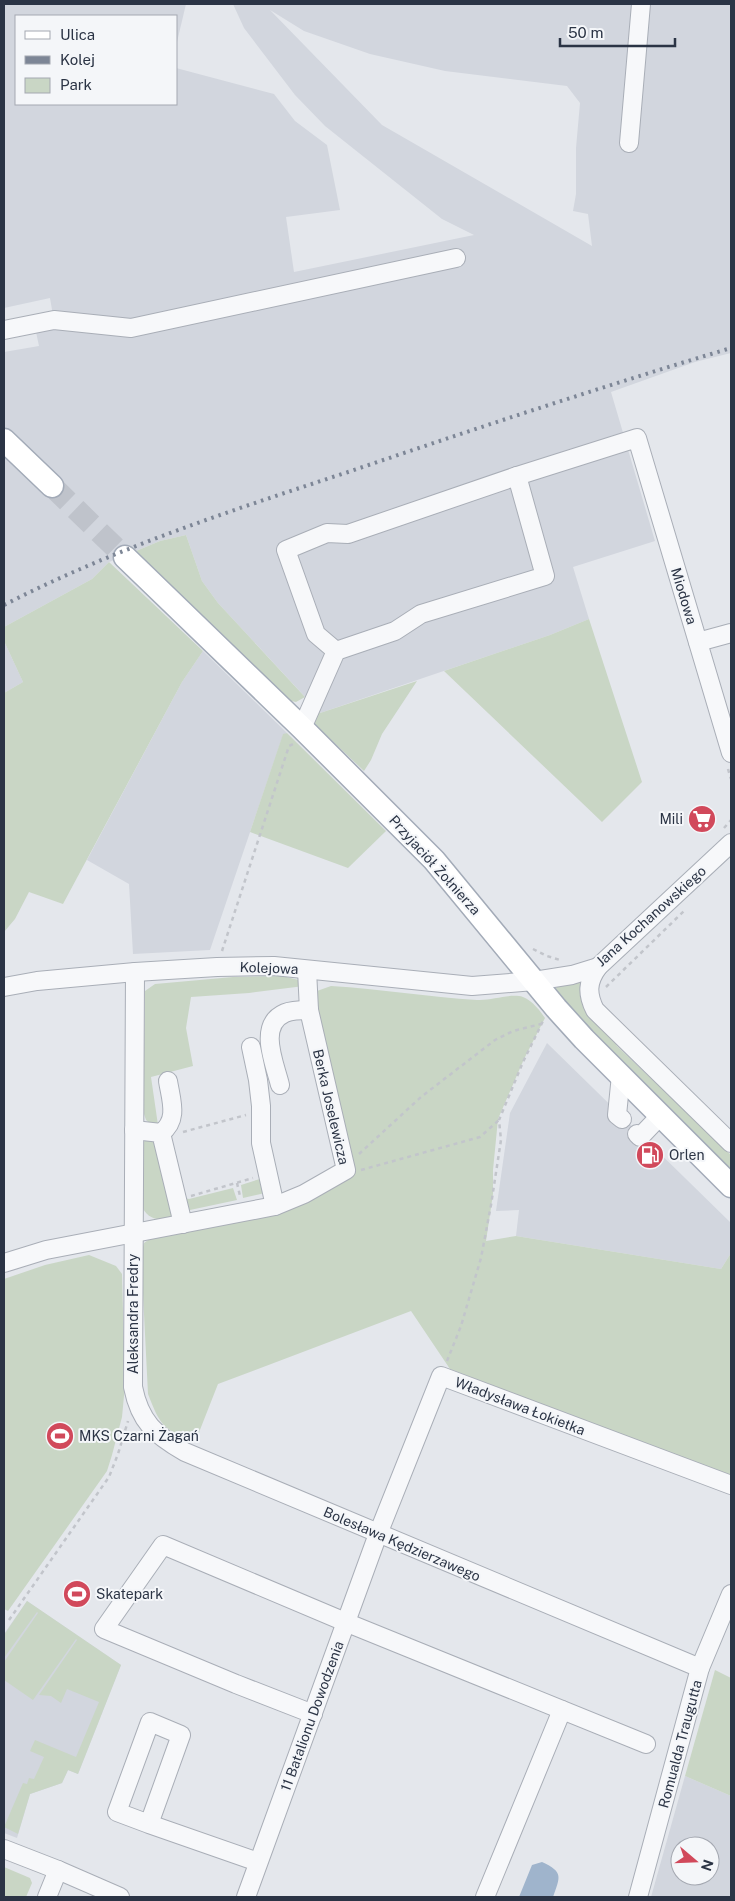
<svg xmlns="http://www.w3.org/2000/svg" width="735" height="1901" font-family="'Public Sans',sans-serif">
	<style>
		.built { fill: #d2d6de; fill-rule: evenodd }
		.green { fill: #c9d6c5 }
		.water { fill: #9fb4cc }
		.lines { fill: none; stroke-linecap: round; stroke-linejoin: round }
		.major-tunnel { stroke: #bfc3cb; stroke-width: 22; stroke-dasharray: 22 11; stroke-linecap: butt }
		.minor-casing { stroke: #a9aeb7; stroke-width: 20 }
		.major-casing { stroke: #a3abb8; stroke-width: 25 }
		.path { stroke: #c2c5cb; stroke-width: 2.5; stroke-dasharray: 4 4; stroke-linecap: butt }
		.minor { stroke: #f7f8fa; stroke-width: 18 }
		.major { stroke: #fff; stroke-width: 22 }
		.rail { stroke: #7d8696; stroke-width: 4; stroke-dasharray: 2.5 5; stroke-linecap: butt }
		.labels { text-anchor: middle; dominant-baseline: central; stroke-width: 4; stroke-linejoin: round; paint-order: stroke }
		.street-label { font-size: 14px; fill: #2b3445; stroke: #f4f6f9 }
		.poi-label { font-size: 14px; fill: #2b3445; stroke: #f4f6f9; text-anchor: start }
	</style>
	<rect width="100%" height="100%" fill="#e4e7ec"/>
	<g class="built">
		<path d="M4 4H186L176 46V16H16V104H176V68L274 94 295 121 327 145 340 210 286 217 294 272 474 235 442 219 325 126 295 95 244 28 233 4H731V353L695 362 611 392 655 541 573 567 589 619 550 635 320 713 218 603 202 581 186 535 160 541 109 562 92 579 4 627V352L39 346 36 332 55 327 50 298 4 308ZM270 10 304 31 370 54 445 71 567 86 580 103 576 148V194L573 211 588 214 592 246 382 125Z"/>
		<path d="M4 641 23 682 4 693Z"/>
		<path d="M203 651 287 733 283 735 210 950 133 954 129 884 87 860 182 682Z"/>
		<path d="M547 1043 731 1223V1253L721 1269 516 1236 519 1210 496 1211 510 1113Z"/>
		<path d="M27 1601 121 1665 78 1774 68 1770 62 1783 30 1794 17 1838 4 1833V1634Z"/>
		<path d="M685 1776 731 1796V1897H651ZM680 1846H710V1876H680Z"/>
	</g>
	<g class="green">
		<path d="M186 535 202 581 218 603 305 697 296 702 291 701 136 551 160 541Z"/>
		<path d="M109 562 203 651 182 682 63 904 29 892 15 919 4 932V693L23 682 4 641V627L92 579Z"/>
		<path d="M589 619 642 782 602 822 444 671 550 635Z"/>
		<path d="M417 681 382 734 371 760 364 771 307 717 311 703 320 713Z"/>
		<path d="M287 733 386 831 348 868 250 832 283 734Z"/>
		<path d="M282 976 299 980 304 986 249 993 191 997 186 1028 193 1066 151 1077 158 1125 153 1126 146 1120 143 1111 145 991 155 984 233 977Z"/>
		<path d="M567 983H584L617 1046 731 1155V1172L562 1003 555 990 558 985Z"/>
		<path d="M331 986C380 989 429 997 477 1000 492 1001 510 993 523 997 533 1001 540 1011 545 1018L524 1059 498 1119 493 1170V1194L486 1241 516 1236 721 1269 731 1253V1477L450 1369 411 1311 218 1384 196 1440C164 1432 160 1425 148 1394L141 1254 144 1243 151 1238 348 1176 314 1007 317 991Z"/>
		<path d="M155 1139 172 1206 171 1219C158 1220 149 1220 142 1207L143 1144 145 1140Z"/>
		<path d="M263 1178 265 1193 243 1198 241 1185Z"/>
		<path d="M233 1188 237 1200 190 1210 186 1208 181 1197 189 1199Z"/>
		<path d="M89 1255 116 1266 122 1274 125 1385 122 1417 112 1455 107 1471 8 1611 4 1609V1279L45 1265Z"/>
		<path d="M27 1601 121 1665 78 1774 68 1770 62 1783 30 1794 18 1834 4 1827 23 1783 27 1784 29 1778 34 1779 44 1757 30 1751 35 1740 76 1757 99 1702 67 1689 61 1703 51 1696 39 1695 77 1640 76 1639 33 1700 4 1680V1662L38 1613 37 1612 4 1658V1635Z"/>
		<path d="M715 1670 731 1678V1796L685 1776Z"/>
		<path d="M4 1867 30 1878 32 1883 26 1897H4Z"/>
	</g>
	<path class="water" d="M542 1862C564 1872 560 1877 553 1897H519L532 1865Z"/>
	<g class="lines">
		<path class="major-tunnel" d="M52 486 125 557"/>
		<defs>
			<g id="minor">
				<path d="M629 143 641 4"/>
				<path d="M4 330 54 320 131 328 456 258"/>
				<path d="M698 642 731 633"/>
				<path d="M336 651 316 634 286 550 327 533 348 534 517 476 637 438 731 753"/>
				<path d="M302 728 336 651 395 631 421 614 545 576 517 476"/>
				<path d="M598 967C587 982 587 994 595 1010L731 1143"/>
				<path d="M135 972 133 1387C140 1422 155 1435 185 1452L700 1668"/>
				<path d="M4 987 37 981 135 972 217 967 274 966 472 986 534 981 572 975 598 967 731 843"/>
				<path d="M251 1047 258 1080 261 1106V1143L275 1206"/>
				<path d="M621 1075 617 1115 622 1119"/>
				<path d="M280 1085C275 1064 257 1025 285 1013 292 1010 301 1010 309 1010"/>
				<path d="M134 1130 161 1133 183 1224"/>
				<path d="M161 1133C179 1120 171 1100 168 1081"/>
				<path d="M637 1134 640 1137 661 1115"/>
				<path d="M4 1263 46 1250 275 1206 304 1194 346 1170 309 1010 307 970"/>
				<path d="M313 1714 236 1684 104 1629 163 1545 350 1624 646 1744"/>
				<path d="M149 1824 117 1812 150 1722 181 1735 149 1824 258 1862"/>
				<path d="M4 1849 58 1870 47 1897"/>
				<path d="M58 1870 120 1897"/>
				<path d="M246 1897 378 1534 441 1376 731 1485"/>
				<path d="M485 1897 562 1710"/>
				<path d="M638 1897 700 1668 731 1594"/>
			</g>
			<g id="major">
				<path d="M4 440 52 486"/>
				<path d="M125 557 302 728 434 860 556 1008 584 1039 731 1186"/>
			</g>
		</defs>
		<use href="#minor" class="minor-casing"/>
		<use href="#major" class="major-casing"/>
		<g class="path">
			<path d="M728 769 731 779"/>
			<path d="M724 828 731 820"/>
			<path d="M533 949 547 956 560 960"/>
			<path d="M222 951 289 746 293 744"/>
			<path d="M606 987 685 910"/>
			<path d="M183 1132 246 1115"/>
			<path d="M359 1154 421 1097 495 1040 513 1031 541 1024"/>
			<path d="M361 1170 480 1137 499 1120"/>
			<path d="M237 1183 240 1196"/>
			<path d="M191 1196 253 1178"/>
			<path d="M447 1361 461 1326 481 1258 491 1205 501 1140 499 1120 523 1062 543 1021"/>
			<path d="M9 1620 109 1477 118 1454 128 1421"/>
		</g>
		<use href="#minor" class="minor"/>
		<use href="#major" class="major"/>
		<path class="rail" d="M4 605C115 548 233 510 351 471 477 428 604 386 731 348"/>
	</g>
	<defs>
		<symbol id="supermarket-disc" viewBox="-11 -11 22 22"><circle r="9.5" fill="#d1495b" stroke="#f4f6f9"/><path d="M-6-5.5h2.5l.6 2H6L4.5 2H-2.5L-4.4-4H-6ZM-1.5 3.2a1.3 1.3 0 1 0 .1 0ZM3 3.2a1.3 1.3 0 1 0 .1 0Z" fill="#fff"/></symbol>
		<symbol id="fuel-disc" viewBox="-11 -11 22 22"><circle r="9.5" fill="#d1495b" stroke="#f4f6f9"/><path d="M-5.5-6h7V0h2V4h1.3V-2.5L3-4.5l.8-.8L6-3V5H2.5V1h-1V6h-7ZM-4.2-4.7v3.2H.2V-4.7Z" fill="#fff"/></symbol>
		<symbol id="stadium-disc" viewBox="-11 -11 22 22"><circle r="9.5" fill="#d1495b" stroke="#f4f6f9"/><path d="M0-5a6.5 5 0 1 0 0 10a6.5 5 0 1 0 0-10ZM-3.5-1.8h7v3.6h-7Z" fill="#fff"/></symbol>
	</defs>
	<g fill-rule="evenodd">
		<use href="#supermarket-disc" x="686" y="803" width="32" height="32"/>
		<use href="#fuel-disc" x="634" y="1139" width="32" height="32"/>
		<use href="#stadium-disc" x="44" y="1420" width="32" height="32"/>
		<use href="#stadium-disc" x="61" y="1578" width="32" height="32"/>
	</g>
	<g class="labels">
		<g class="street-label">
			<text transform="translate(684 596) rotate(73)">Miodowa</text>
			<text transform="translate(435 865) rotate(48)">Przyjaciół Żołnierza</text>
			<text transform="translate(651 916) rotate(-42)">Jana Kochanowskiego</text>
			<text transform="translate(269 968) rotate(2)">Kolejowa</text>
			<text transform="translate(331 1107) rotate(77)">Berka Joselewicza</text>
			<text transform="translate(133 1314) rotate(-90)">Aleksandra Fredry</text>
			<text transform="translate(520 1406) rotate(21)">Władysława Łokietka</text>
			<text transform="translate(402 1544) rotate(23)">Bolesława Kędzierzawego</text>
			<text transform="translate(312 1716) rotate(-70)">11 Batalionu Dowodzenia</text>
			<text transform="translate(680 1744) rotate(-75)">Romualda Traugutta</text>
		</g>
		<g class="poi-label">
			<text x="683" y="819" text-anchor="end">Mili</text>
			<text x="669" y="1155">Orlen</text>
			<text x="79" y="1436">MKS Czarni Żagań</text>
			<text x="96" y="1594">Skatepark</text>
		</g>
	</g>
	<rect width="735" height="1901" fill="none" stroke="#2b3445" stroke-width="10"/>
	<rect x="15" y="15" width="162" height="90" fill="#f4f6f9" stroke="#a4a8b1"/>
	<rect x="25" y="31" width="25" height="8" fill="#ffffff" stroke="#a4a8b1"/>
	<text x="60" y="40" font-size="15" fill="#2b3445">Ulica</text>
	<rect x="25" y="56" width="25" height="8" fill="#7d8696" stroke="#a4a8b1"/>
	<text x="60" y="65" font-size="15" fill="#2b3445">Kolej</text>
	<rect x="25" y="78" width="25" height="15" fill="#c9d6c5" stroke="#a4a8b1"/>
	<text x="60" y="90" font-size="15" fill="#2b3445">Park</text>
	<g transform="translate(695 1861) rotate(109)"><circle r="24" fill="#f4f6f9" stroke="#a4a8b1"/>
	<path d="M0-4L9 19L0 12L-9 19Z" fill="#d1495b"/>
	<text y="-8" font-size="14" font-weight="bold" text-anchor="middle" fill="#2b3445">N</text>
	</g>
	<path d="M560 38v8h115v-8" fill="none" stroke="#2b3445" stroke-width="2.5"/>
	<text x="568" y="38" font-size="15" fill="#2b3445" stroke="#f4f6f9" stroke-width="4" paint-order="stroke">50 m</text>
</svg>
